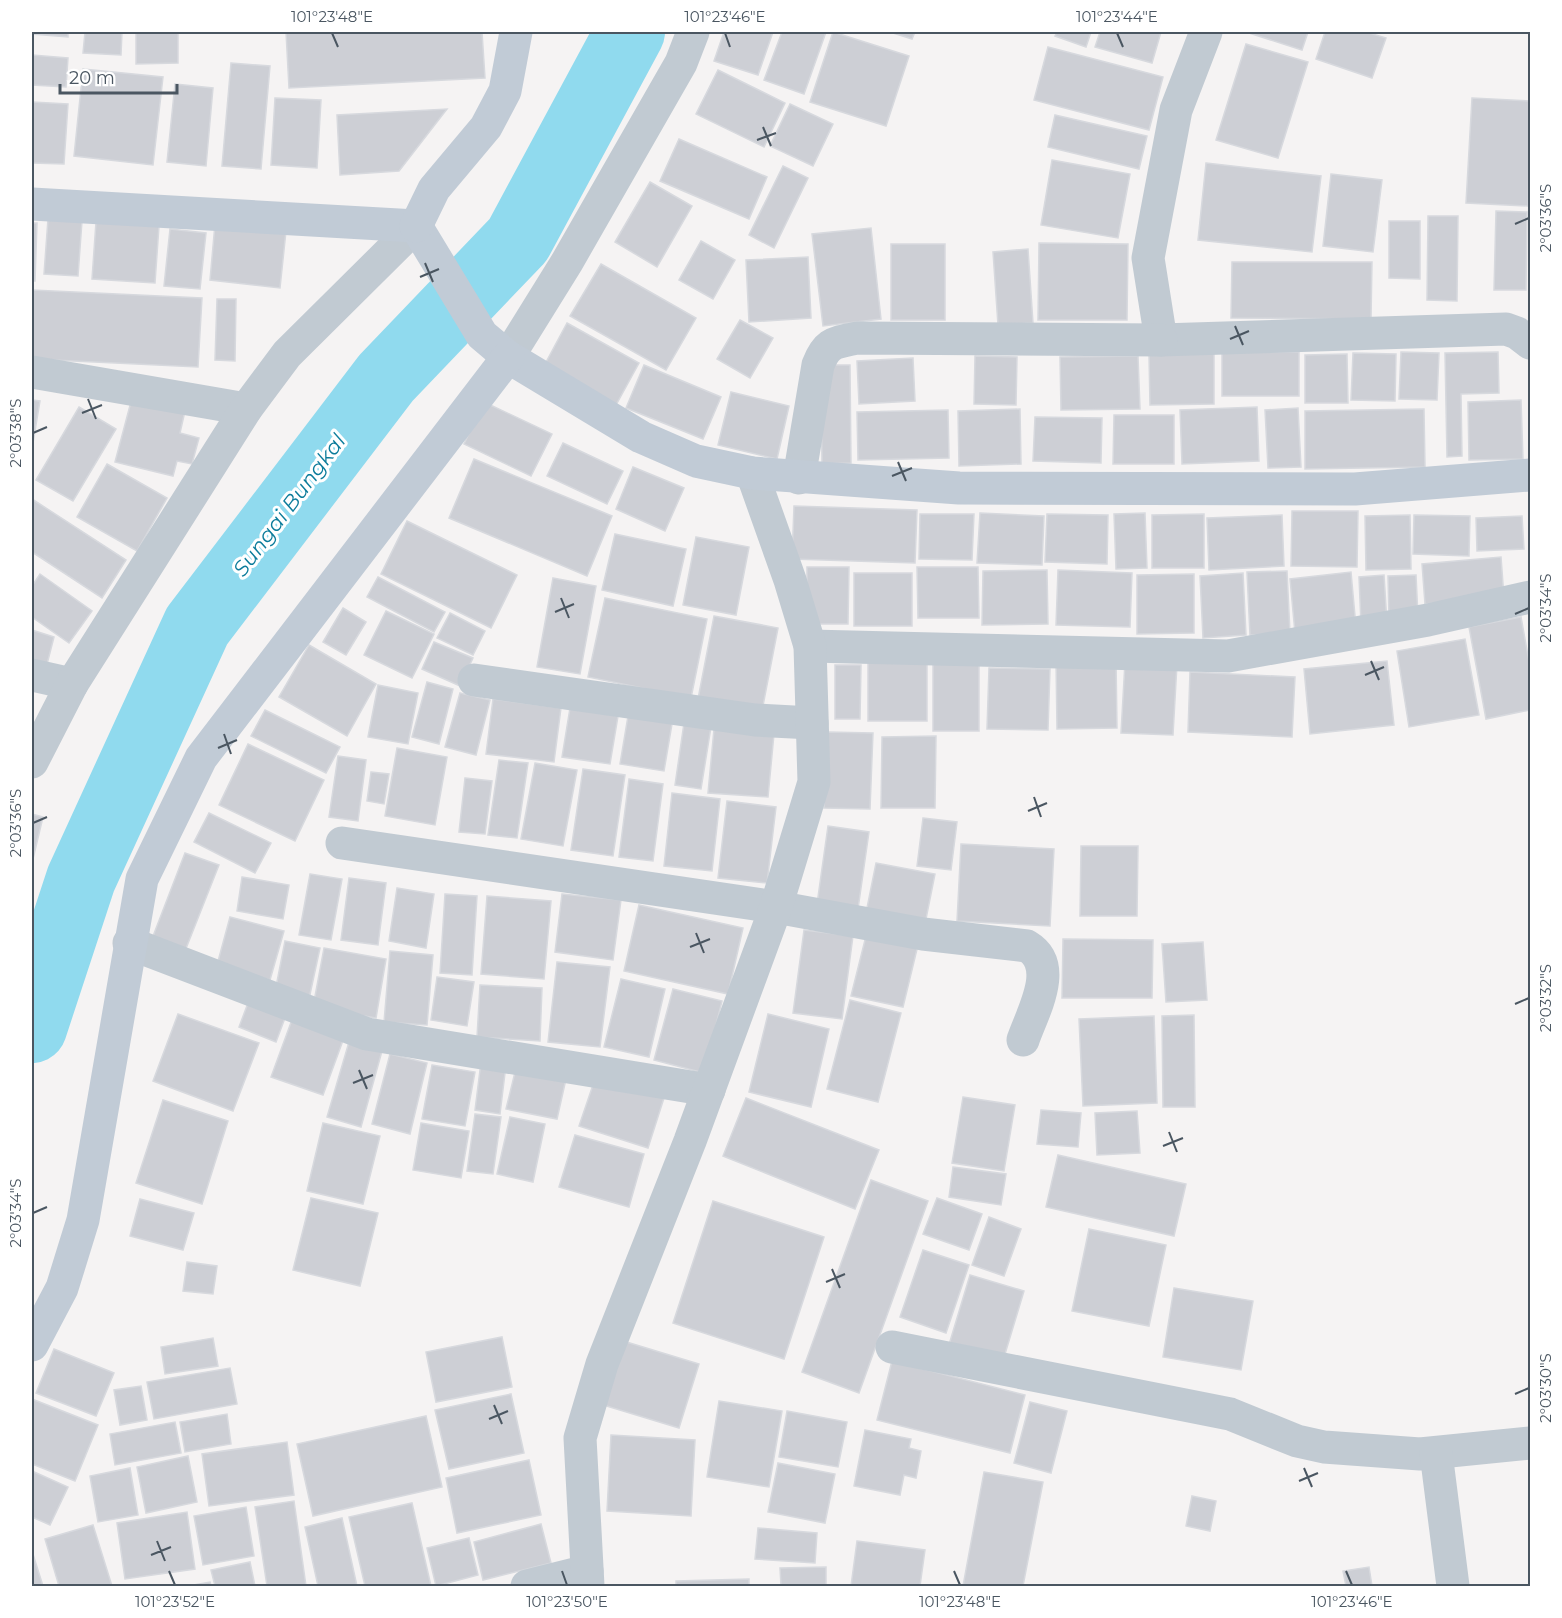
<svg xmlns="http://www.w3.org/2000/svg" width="1562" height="1618" font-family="Montserrat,sans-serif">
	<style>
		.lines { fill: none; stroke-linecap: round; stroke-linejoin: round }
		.river { stroke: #90daee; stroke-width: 70 }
		.building { fill: #cdcfd5; stroke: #d7d9de; stroke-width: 1.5 }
		.street { stroke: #c1cad2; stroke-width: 33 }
		.secondary { stroke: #c1cbd6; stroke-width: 33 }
		.ticks { fill: none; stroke: #4a5661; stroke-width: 2 }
		.labels { text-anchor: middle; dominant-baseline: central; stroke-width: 6; stroke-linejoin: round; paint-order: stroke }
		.water-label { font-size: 21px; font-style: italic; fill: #0c7c9b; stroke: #fff }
		.neatline { fill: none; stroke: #4a5661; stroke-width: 2 }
		.ticks-label { font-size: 15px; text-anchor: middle; fill: #4a5661 }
	</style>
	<rect width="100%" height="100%" fill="#f5f3f3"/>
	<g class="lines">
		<path class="river" d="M32 1028 81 879 197 626 386 378 518 240 630 32"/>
	</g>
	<g class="building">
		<path d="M32 32H68V37L32 34Z"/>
		<path d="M85 32H122L121 55 83 53Z"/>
		<path d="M136 32H178V63L136 64Z"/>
		<path d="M286 32H482L485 78 289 88Z"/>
		<path d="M724 32H773L758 75 714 61Z"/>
		<path d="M782 32H826L804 94 764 80Z"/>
		<path d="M833 32 909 56 886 126 810 102Z"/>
		<path d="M890 32H915L912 39Z"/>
		<path d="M1057 32H1091L1086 47 1055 36Z"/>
		<path d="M1100 32H1161L1152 63 1095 47Z"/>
		<path d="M1246 32H1308L1302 50Z"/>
		<path d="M1325 32H1366L1386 38 1372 78 1316 59Z"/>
		<path d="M1246 44 1308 62 1278 158 1216 140Z"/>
		<path d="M1048 47 1163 77 1149 130 1034 100Z"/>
		<path d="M32 55 68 58 66 87 32 85Z"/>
		<path d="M231 63 270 66 261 169 222 166Z"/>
		<path d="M83 69 163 77 153 165 74 156Z"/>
		<path d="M718 70 785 103 764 147 696 114Z"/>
		<path d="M175 84 213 88 206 166 167 162Z"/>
		<path d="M275 98 321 100 317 168 271 165Z"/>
		<path d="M1472 98 1530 101 1528 206 1466 203Z"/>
		<path d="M32 102 68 104 64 164 32 163Z"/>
		<path d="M790 104 833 124 813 166 770 146Z"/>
		<path d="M447 109 399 171 340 175 337 115Z"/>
		<path d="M1055 115 1147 136 1139 169 1048 147Z"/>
		<path d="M679 139 767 177 749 219 660 181Z"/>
		<path d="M1052 160 1130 174 1118 238 1041 225Z"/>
		<path d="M1206 163 1321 176 1312 252 1198 240Z"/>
		<path d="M783 166 808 178 774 248 749 235Z"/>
		<path d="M1331 174 1382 180 1373 252 1323 246Z"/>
		<path d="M650 182 692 206 657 267 615 242Z"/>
		<path d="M1496 211 1527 212 1526 290H1494Z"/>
		<path d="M1428 216H1458L1457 301 1427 300Z"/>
		<path d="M48 219 82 221 78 276 44 274Z"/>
		<path d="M1389 221H1420V279L1389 278Z"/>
		<path d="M96 222 159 226 155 283 92 279Z"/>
		<path d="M32 223H37L35 281H32Z"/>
		<path d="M215 224 286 231 280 288 210 280Z"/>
		<path d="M871 228 881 319 823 326 812 234Z"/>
		<path d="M170 229 206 233 200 289 164 286Z"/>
		<path d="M701 241 735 260 713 299 679 280Z"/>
		<path d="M1039 243 1128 244 1127 320H1038Z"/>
		<rect x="891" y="244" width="54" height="76"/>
		<path d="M1028 249 1033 323 998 325 993 252Z"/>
		<path d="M808 257 811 318 749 322 746 260Z"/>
		<path d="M1232 262H1372L1371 319 1231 318Z"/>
		<path d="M601 264 696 318 666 370 570 316Z"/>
		<path d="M32 290 202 298 198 367 32 359Z"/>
		<path d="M217 299H236L235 361 215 360Z"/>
		<path d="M740 320 773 338 750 378 717 359Z"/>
		<path d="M567 323 639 363 616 405 544 366Z"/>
		<rect x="1222" y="352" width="77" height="44"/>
		<path d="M1401 352 1439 353 1437 400 1399 399Z"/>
		<path d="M1498 352 1499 393 1461 394 1462 456 1447 457 1445 353Z"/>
		<path d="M1214 353V404L1150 405 1149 355Z"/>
		<path d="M1353 353 1396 354 1395 401 1351 400Z"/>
		<path d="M1347 354 1348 403H1305V355Z"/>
		<path d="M975 356 1017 357 1016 405 974 404Z"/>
		<path d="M1138 356 1140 409 1061 410 1060 357Z"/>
		<path d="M913 358 915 401 859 404 857 361Z"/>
		<path d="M644 365 721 397 703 439 626 408Z"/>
		<path d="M821 365H850L851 463 822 464Z"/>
		<path d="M731 392 789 406 777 459 718 445Z"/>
		<path d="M132 398 185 411 180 433 199 438 192 464 177 461 173 476 115 462Z"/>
		<path d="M32 400 40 401 32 449Z"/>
		<path d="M1521 400 1523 459 1469 460 1468 402Z"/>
		<path d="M484 402 552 434 531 476 464 444Z"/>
		<path d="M79 407 116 429 73 501 36 480Z"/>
		<path d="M1257 407 1259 461 1182 464 1180 410Z"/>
		<path d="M1298 408 1301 467 1268 468 1265 410Z"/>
		<path d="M1020 409 1021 464 959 466 958 411Z"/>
		<path d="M1424 409 1425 467 1305 469V411Z"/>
		<path d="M948 410 949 458 858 460 857 412Z"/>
		<path d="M1114 415H1174V464H1113Z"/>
		<path d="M1035 417 1102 418 1101 463 1033 461Z"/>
		<path d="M563 443 623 471 607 504 547 476Z"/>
		<path d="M474 459 612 516 587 576 449 518Z"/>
		<path d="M107 464 167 498 137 551 77 517Z"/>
		<path d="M633 467 684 488 665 531 616 509Z"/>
		<path d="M32 499 126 560 102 598 32 552Z"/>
		<path d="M794 506 917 510 915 563 792 559Z"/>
		<path d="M1292 511H1358L1357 567 1291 566Z"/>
		<path d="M980 513 1044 516 1042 565 977 563Z"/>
		<path d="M1145 513 1147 568 1116 569 1114 514Z"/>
		<path d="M920 514H974L972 560 919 559Z"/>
		<path d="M1047 514 1108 515 1107 564 1045 562Z"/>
		<path d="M1204 514V568H1152V515Z"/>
		<path d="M1282 515 1284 566 1209 570 1207 518Z"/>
		<path d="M1410 515 1411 569 1366 570 1365 516Z"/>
		<path d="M1414 515 1470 516 1469 556 1413 554Z"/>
		<path d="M1522 516 1524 549 1477 551 1476 518Z"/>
		<path d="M407 521 517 575 491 628 381 574Z"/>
		<path d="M615 534 686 549 673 606 602 590Z"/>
		<path d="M696 537 749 547 736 615 683 605Z"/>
		<path d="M1501 557 1504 597 1425 604 1422 564Z"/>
		<path d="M807 567H849L848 624H807Z"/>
		<path d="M917 567H978L979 618H918Z"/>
		<path d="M1047 570 1048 624 982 625 983 571Z"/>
		<path d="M1058 570 1132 573 1130 627 1056 625Z"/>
		<path d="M1287 571 1290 633 1250 635 1247 572Z"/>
		<path d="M1351 572 1356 627 1295 633 1290 579Z"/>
		<rect x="854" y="573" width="58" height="53"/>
		<path d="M1243 573 1246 635 1203 638 1200 576Z"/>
		<path d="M40 574 92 611 69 643 32 617V586Z"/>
		<path d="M1194 574V633L1137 634V575Z"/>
		<path d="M1384 575 1387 623 1361 624 1359 577Z"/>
		<path d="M1416 575 1418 617 1389 618 1388 576Z"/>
		<path d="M378 577 445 612 434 632 367 597Z"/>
		<path d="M553 578 596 586 580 674 537 667Z"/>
		<path d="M605 598 707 619 691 698 588 677Z"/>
		<path d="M343 608 366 622 346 655 323 642Z"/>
		<path d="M386 611 434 634 412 678 364 655Z"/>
		<path d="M450 613 485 631 473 655 437 638Z"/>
		<path d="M714 616 778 628 762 711 698 699Z"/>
		<path d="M1521 617 1530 667V710L1486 719 1469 627Z"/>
		<path d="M32 630 54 637 45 672 32 668Z"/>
		<path d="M1465 639 1479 715 1409 727 1397 651Z"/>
		<path d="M434 642 473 658 460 686 422 669Z"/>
		<path d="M309 645 376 684 347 736 279 697Z"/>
		<path d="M933 656 979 657V731H933Z"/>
		<rect x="868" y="657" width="59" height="64"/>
		<path d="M1116 659 1117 728 1057 729 1056 660Z"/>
		<path d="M1387 661 1394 725 1310 734 1304 669Z"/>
		<path d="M1125 662 1177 664 1173 735 1121 733Z"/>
		<path d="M835 665H861L860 719H835Z"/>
		<path d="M989 668 1050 669 1048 730 987 729Z"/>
		<path d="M1190 672 1295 677 1292 737 1188 732Z"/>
		<path d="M427 682 453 689 439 744 412 737Z"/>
		<path d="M378 685 418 693 408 744 368 737Z"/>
		<path d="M460 693 490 700 476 755 445 747Z"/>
		<path d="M493 699 561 708 554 762 486 754Z"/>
		<path d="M570 708 618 716 610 764 562 757Z"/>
		<path d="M265 710 340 747 326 773 251 736Z"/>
		<path d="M629 710 673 718 664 771 620 764Z"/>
		<path d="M684 723 711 727 701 789 675 785Z"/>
		<path d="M714 729 774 734 768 797 708 793Z"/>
		<path d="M827 732 873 733 870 809 824 808Z"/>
		<path d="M936 736 935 808H881L882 737Z"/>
		<path d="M248 744 324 780 295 841 219 805Z"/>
		<path d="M397 748 447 757 435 825 385 816Z"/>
		<path d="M338 756 366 760 358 821 329 817Z"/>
		<path d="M499 760 528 763 517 838 488 835Z"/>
		<path d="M535 763 577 770 563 846 521 839Z"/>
		<path d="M583 769 625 775 613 856 571 850Z"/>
		<path d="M371 772 389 774 384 804 367 801Z"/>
		<path d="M465 778 492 781 485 834 459 832Z"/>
		<path d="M629 779 663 784 653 861 619 857Z"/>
		<path d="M672 793 720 799 712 871 664 866Z"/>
		<path d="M727 801 776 807 767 883 718 878Z"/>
		<path d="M209 813 271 843 255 873 194 842Z"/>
		<path d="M32 814 43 817 33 859H32Z"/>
		<path d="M923 818 957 822 951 870 917 866Z"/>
		<path d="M828 826 869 832 858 909 817 904Z"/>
		<path d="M961 844 1054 849 1050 926 957 921Z"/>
		<path d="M1081 846H1138L1137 916H1080Z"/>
		<path d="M185 853 219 865 183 956 150 944Z"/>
		<path d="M876 863 935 874 924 929 865 918Z"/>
		<path d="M310 874 342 879 331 940 299 935Z"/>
		<path d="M242 877 289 885 283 919 237 911Z"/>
		<path d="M349 878 386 883 378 945 341 940Z"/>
		<path d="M397 888 434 894 426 948 389 941Z"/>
		<path d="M445 894 477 896 472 975 440 973Z"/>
		<path d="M562 894 621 900 613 960 555 952Z"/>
		<path d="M487 896 551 901 544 979 481 974Z"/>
		<path d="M639 905 743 928 728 994 624 971Z"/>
		<path d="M230 917 284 931 270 980 217 965Z"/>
		<path d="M804 930 853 936 842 1019 793 1013Z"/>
		<path d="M867 932 918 945 903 1007 851 996Z"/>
		<path d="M1063 939 1153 940 1152 998H1062Z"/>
		<path d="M285 941 320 948 309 999 275 992Z"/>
		<path d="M1203 942 1207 1000 1166 1002 1162 944Z"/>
		<path d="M324 948 386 959 376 1018 313 1007Z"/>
		<path d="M390 951 433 955 427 1025 384 1022Z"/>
		<path d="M557 962 610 967 600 1047 548 1042Z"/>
		<path d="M437 977 474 982 467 1026 431 1020Z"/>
		<path d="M621 979 665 989 649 1057 604 1047Z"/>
		<path d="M480 985 542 988 540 1041 477 1037Z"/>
		<path d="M673 989 722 1001 704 1073 654 1060Z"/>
		<path d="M850 1000 901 1013 878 1102 827 1089Z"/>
		<path d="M248 1003 285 1018 276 1042 239 1027Z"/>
		<path d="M178 1014 259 1043 233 1111 153 1081Z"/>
		<path d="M768 1014 829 1029 811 1107 749 1092Z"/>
		<path d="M1194 1015 1195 1107H1163L1162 1016Z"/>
		<path d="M1154 1016 1157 1103 1083 1106 1079 1019Z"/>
		<path d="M293 1017 345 1035 323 1095 271 1077Z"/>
		<path d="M349 1042 382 1051 361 1127 327 1117Z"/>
		<path d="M390 1054 427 1063 410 1134 372 1124Z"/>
		<path d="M481 1062 506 1065 500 1114 475 1110Z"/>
		<path d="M432 1065 475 1072 465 1126 422 1119Z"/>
		<path d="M516 1068 566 1079 557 1119 506 1109Z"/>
		<path d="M596 1076 664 1098 648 1148 579 1126Z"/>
		<path d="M963 1097 1015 1105 1004 1171 952 1163Z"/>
		<path d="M746 1098 879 1150 855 1209 723 1156Z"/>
		<path d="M163 1100 228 1121 202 1204 136 1183Z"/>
		<path d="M1041 1110 1081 1113 1078 1147 1037 1144Z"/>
		<path d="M1137 1111 1140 1153 1097 1155 1095 1113Z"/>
		<path d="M475 1114 501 1117 493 1174 467 1171Z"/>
		<path d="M510 1117 545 1124 533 1182 497 1174Z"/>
		<path d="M323 1123 380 1136 363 1204 307 1191Z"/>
		<path d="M421 1123 469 1131 461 1178 413 1170Z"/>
		<path d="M575 1135 644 1154 629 1207 559 1187Z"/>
		<path d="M1058 1155 1186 1184 1174 1236 1046 1207Z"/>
		<path d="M953 1167 1006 1174 1001 1205 949 1197Z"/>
		<path d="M871 1180 928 1201 859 1393 802 1372Z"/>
		<path d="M311 1198 378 1213 360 1286 293 1270Z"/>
		<path d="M937 1198 982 1214 969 1250 923 1234Z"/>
		<path d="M140 1199 194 1213 183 1250 130 1236Z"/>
		<path d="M713 1201 824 1237 784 1359 673 1323Z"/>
		<path d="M989 1217 1021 1229 1004 1276 972 1265Z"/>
		<path d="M1089 1229 1166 1245 1149 1326 1072 1311Z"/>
		<path d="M923 1250 969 1265 946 1333 900 1317Z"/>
		<path d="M187 1262 217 1266 213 1294 183 1291Z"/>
		<path d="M970 1275 1024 1291 1002 1364 948 1348Z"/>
		<path d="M1174 1288 1253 1301 1241 1370 1163 1357Z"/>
		<path d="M502 1337 512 1387 436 1402 426 1352Z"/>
		<path d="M213 1338 218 1366 165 1374 161 1347Z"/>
		<path d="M620 1340 699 1364 679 1428 600 1404Z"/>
		<path d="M54 1349 114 1373 96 1416 36 1393Z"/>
		<path d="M892 1361 1025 1395 1010 1453 877 1420Z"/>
		<path d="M230 1368 237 1404 154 1419 147 1382Z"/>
		<path d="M141 1386 147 1420 120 1425 114 1390Z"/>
		<path d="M511 1394 524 1453 449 1469 435 1410Z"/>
		<path d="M32 1399 98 1425 75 1481 32 1464Z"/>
		<path d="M719 1401 782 1411 769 1487 707 1477Z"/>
		<path d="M1030 1402 1067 1411 1051 1473 1014 1463Z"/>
		<path d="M787 1411 847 1422 838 1467 779 1457Z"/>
		<path d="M227 1414 231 1444 185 1452 180 1422Z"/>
		<path d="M426 1416 442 1487 313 1516 297 1444Z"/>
		<path d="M175 1422 181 1453 115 1465 110 1434Z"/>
		<path d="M865 1430 911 1439 909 1448 921 1451 916 1478 904 1475 900 1495 854 1486Z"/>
		<path d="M611 1435 695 1440 691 1516 607 1511Z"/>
		<path d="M287 1442 294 1495 209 1506 202 1454Z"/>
		<path d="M188 1456 197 1502 146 1513 137 1467Z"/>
		<path d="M529 1460 541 1515 457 1533 446 1478Z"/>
		<path d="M778 1463 835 1474 825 1523 768 1512Z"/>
		<path d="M130 1468 138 1515 98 1522 90 1476Z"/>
		<path d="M32 1471 68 1487 50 1525 32 1517Z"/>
		<path d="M984 1472 1043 1482 1023 1586H963Z"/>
		<path d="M1192 1496 1216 1501 1210 1531 1186 1526Z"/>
		<path d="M294 1501 306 1586H267L255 1507Z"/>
		<path d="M412 1503 431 1586H365L349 1517Z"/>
		<path d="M246 1507 254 1556 203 1565 194 1516Z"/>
		<path d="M187 1512 195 1569 125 1579 117 1523Z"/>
		<path d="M342 1518 357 1586H318L305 1527Z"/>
		<path d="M541 1524 551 1563 483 1580 474 1542Z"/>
		<path d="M93 1525 112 1586H59L45 1539Z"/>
		<path d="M758 1528 817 1533 815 1563 755 1559Z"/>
		<path d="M469 1538 478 1575 436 1586 427 1548Z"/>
		<path d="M857 1541 925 1550 920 1586H851Z"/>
		<path d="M32 1551 43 1586H32Z"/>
		<path d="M250 1562 255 1586H215L211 1570Z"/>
		<path d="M826 1567V1586H781L780 1568Z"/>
		<path d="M1369 1567 1372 1586H1346L1343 1571Z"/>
		<path d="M749 1579V1586H676V1581Z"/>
		<path d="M210 1582 211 1586H188Z"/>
	</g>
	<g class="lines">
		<g class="street">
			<path d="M1206 32 1176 110 1148 258 1161 340 1506 329 1517 333 1530 343"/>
			<path d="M508 357 567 262 681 63 693 32"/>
			<path d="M32 372 246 409"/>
			<path d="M799 478 818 365C827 342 834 343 857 338L1161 340"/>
			<path d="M810 646 1228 656 1428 620 1530 597"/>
			<path d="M32 675 72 684"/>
			<path d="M474 680 755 720 812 723"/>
			<path d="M32 762 72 684 246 409 287 354 416 226"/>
			<path d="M342 843 776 907 923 934 1027 946C1060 966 1033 1011 1023 1040"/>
			<path d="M129 943 367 1034 709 1090"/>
			<path d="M892 1347 1230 1414 1297 1441 1324 1447 1420 1454 1530 1443"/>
			<path d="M1436 1453 1453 1586"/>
			<path d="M527 1586 587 1571"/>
			<path d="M588 1586 580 1438 602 1364 690 1141 776 907 814 782 810 646 790 580 752 473"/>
		</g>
		<g class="secondary">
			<path d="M32 204 416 226"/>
			<path d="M416 226 482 335 508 357 641 437 696 461 752 473 959 488 1355 489 1530 475"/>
			<path d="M416 226 434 189 486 127 505 91 516 32"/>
			<path d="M32 1345 62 1288 83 1220 142 879 201 758 508 357"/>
		</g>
	</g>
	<path class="ticks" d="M332 33 338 47M725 33 730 47M1117 33 1123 47M763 127 771 146M757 140 776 133M1515 224 1529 218M425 263 433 282M420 277 439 269M1235 326 1243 345M1230 339 1249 331M88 399 96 419M82 413 102 405M33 433 47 427M898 462 906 481M892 476 912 468M561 598 569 618M555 612 574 604M1515 614 1529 608M1371 661 1379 680M1365 675 1384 667M224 734 231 754M218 748 237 740M1034 797 1041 817M1028 811 1047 803M33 823 47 817M696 933 704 953M690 947 710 939M1515 1004 1529 998M359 1070 367 1089M353 1083 373 1075M1169 1132 1177 1152M1163 1146 1183 1138M33 1213 47 1207M832 1269 840 1288M826 1282 845 1274M1515 1394 1529 1388M494 1405 502 1424M489 1419 508 1411M1304 1468 1312 1487M1299 1481 1318 1473M157 1541 165 1561M151 1555 171 1547M169 1571 175 1585M562 1571 567 1585M954 1571 960 1585M1346 1571 1352 1585"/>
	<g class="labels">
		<g class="water-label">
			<text transform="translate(289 505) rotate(-53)">Sungai Bungkal</text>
		</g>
	</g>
	<rect width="1562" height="1618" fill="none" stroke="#ffffff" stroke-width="66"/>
	<path d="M60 84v9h117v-9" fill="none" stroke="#4a5661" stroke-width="3"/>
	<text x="69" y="84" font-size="18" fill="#4a5661" stroke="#ffffff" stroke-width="4.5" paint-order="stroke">20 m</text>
	<rect x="33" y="33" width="1496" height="1552" class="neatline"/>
	<g class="ticks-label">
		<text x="332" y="22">101°23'48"E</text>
		<text x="725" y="22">101°23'46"E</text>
		<text x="1117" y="22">101°23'44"E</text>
		<text transform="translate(1546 218) rotate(-90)" y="5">2°03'36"S</text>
		<text transform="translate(16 433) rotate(-90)" y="5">2°03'38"S</text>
		<text transform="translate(1546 608) rotate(-90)" y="5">2°03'34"S</text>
		<text transform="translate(16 823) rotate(-90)" y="5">2°03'36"S</text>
		<text transform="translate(1546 998) rotate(-90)" y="5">2°03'32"S</text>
		<text transform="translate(16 1213) rotate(-90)" y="5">2°03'34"S</text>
		<text transform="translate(1546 1388) rotate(-90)" y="5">2°03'30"S</text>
		<text x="175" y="1607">101°23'52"E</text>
		<text x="567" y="1607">101°23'50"E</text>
		<text x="960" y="1607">101°23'48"E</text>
		<text x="1352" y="1607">101°23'46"E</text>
	</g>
</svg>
